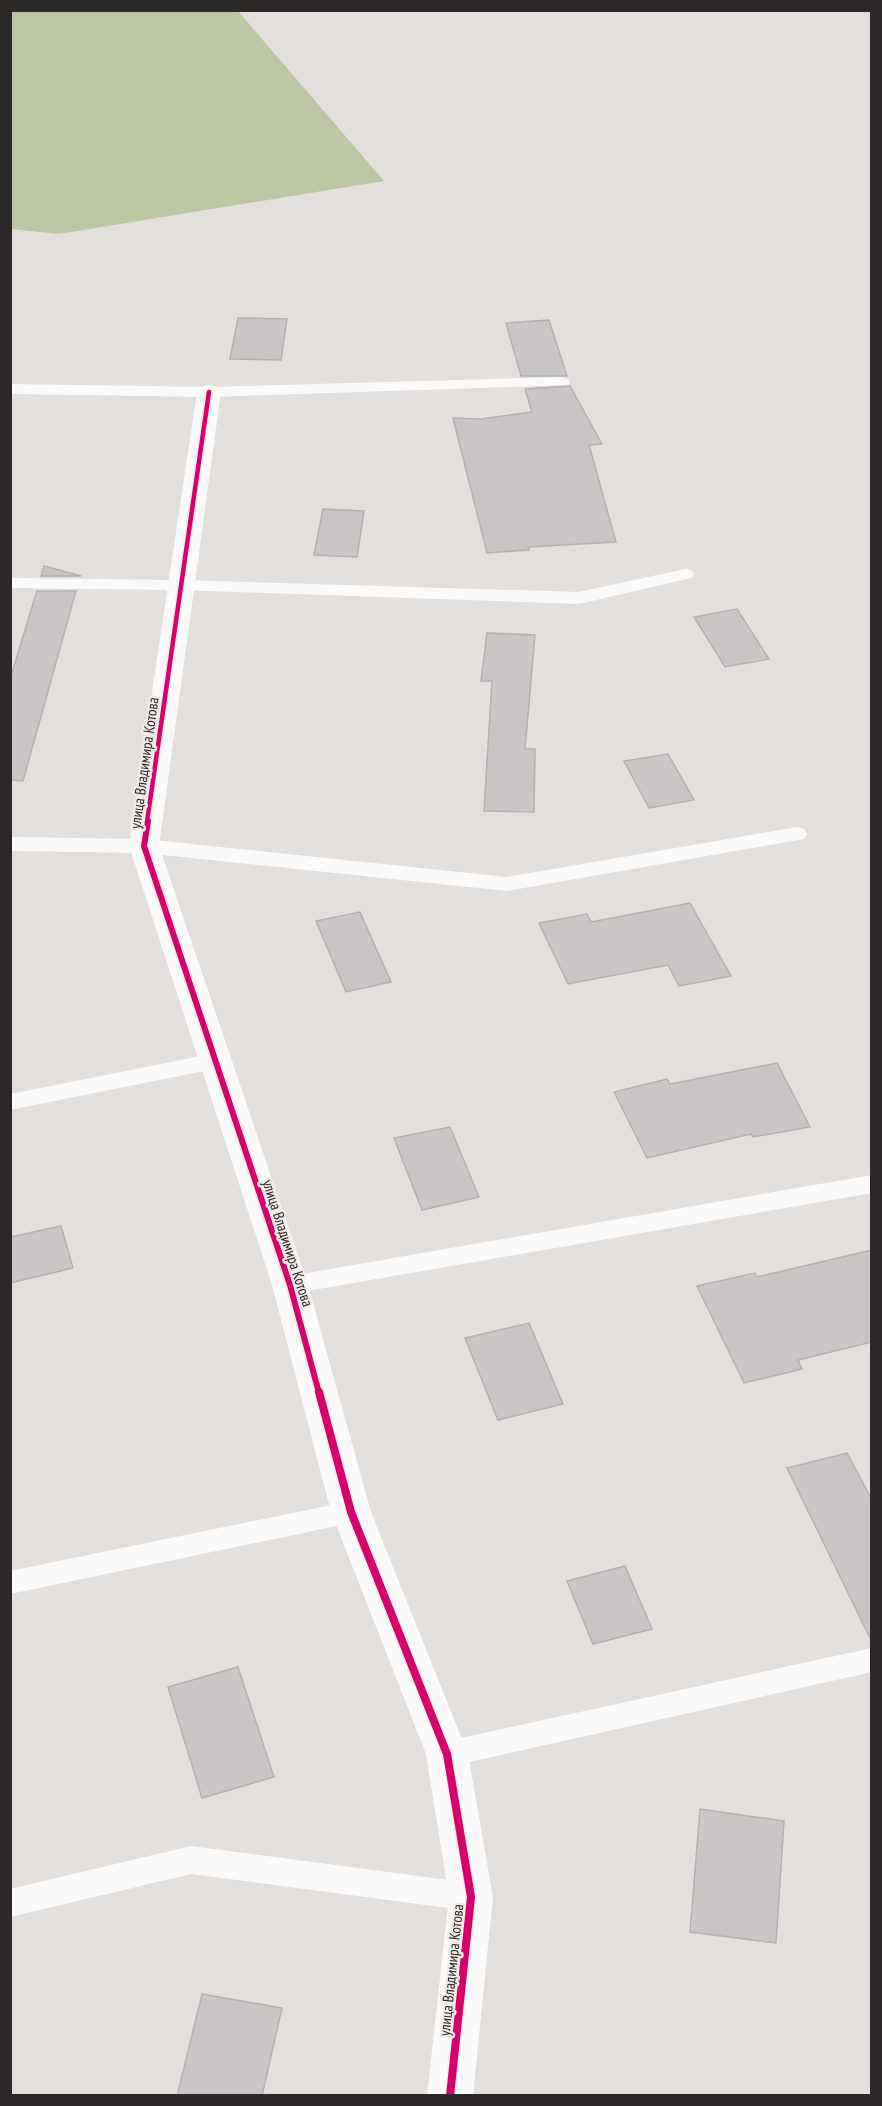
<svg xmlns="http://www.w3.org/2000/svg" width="882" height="2106" font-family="'PT Sans Narrow',sans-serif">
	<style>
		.forest { fill: #bdc7a4 }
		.building { fill: #c9c6c5; stroke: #b5b3b2; stroke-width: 1.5 }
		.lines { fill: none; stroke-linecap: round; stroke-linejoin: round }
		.service { fill: #fbfafa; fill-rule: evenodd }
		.minor { fill: #fbfafa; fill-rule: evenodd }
		.cycleway-far2-casing { stroke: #f1ebe8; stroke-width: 8 }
		.cycleway-far1-casing { stroke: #f1ebe8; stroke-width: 10 }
		.cycleway-casing { stroke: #f1ebe8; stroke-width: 11 }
		.cycleway-far2 { stroke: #d6006c; stroke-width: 4.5 }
		.cycleway-far1 { stroke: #d6006c; stroke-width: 6 }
		.cycleway { stroke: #d6006c; stroke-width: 8 }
		.labels { text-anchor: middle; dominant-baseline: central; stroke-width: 5; stroke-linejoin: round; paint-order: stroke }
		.street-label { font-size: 15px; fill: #2b2827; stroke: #f1ebe8 }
	</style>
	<rect width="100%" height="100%" fill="#e2dfdd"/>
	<path class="forest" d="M11 10 238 11 384 181 59 234 11 229Z"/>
	<g class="building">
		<path d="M238 318 287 319 281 360 230 359Z"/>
		<path d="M549 320 567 376H521L506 323Z"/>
		<path d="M570 386 602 444 589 445 616 542 528 547 529 550 487 553 453 418 481 419 532 412 525 389Z"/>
		<path d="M323 509 364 511 357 557 314 555Z"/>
		<path d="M44 566 81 576H41Z"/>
		<path d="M37 591H76L23 781 10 780V679Z"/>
		<path d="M737 609 769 659 725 667 694 617Z"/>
		<path d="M487 633 535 635 525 749H535L534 812 484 811 492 681H481Z"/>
		<path d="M668 754 694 800 649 808 624 761Z"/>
		<path d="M690 903 731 976 679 986 668 965 568 984 539 923 587 914 591 922Z"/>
		<path d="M360 912 391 982 346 992 316 921Z"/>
		<path d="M777 1063 810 1127 753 1137 751 1134 647 1158 614 1092 667 1079 670 1084Z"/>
		<path d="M450 1127 479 1197 422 1210 394 1138Z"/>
		<path d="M61 1226 73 1268 10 1283V1237Z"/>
		<path d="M872 1250V1342L798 1360 802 1369 744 1383 697 1286 755 1273 757 1277Z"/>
		<path d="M529 1323 563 1404 498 1420 465 1338Z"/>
		<path d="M847 1453 872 1500V1642L787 1468Z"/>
		<path d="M625 1566 652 1629 593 1644 567 1581Z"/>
		<path d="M238 1667 274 1777 202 1798 168 1687Z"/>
		<path d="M700 1809 784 1821 776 1943 690 1932Z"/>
		<path d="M202 1994 282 2008 262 2096H177Z"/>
	</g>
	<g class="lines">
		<g class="service">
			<path d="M562 377 568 379 570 382 568 385 209 397 10 394V384L209 387Z"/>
			<path d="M685 569 691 570 694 574 691 578 579 604 181 590 10 588V578L181 580 579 592Z"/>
			<path d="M797 827 804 829 807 834 804 839 507 891 144 853 10 851V837L144 839 507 877Z"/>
			<path d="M216 1053 224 1055 227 1061 224 1067 10 1110V1094Z"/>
			<path d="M872 1175V1193L290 1294 281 1292 278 1285 281 1278 290 1276Z"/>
			<path d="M351 1501 360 1504 364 1512 360 1520 351 1523 10 1594V1571Z"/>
			<path d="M872 1648V1672L447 1767 437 1763 433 1754 437 1745 447 1741Z"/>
			<path d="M191 1846 471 1883 482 1887 486 1897 482 1907 471 1911 191 1874 10 1917V1889Z"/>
		</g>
		<path class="minor" d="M209 385 218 387 221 392 159 846 308 1285 371 1512 468 1754 493 1897 473 2096H427L449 1897 426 1754 331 1512 272 1285 129 846 197 392 200 387Z"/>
		<defs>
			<path id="cycleway-far2" d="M147 822 209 392"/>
			<path id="cycleway-far1" d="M148 821 144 846 290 1285 319 1393"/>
			<path id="cycleway" d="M319 1392 351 1512 447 1754 471 1897 450 2096"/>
		</defs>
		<use href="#cycleway-far2" class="cycleway-far2-casing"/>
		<use href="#cycleway-far1" class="cycleway-far1-casing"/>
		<use href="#cycleway" class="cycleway-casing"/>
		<use href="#cycleway-far2" class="cycleway-far2"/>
		<use href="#cycleway-far1" class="cycleway-far1"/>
		<use href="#cycleway" class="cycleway"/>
	</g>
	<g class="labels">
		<g class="street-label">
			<text transform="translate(144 763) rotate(-82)">улица Владимира Котова</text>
			<text transform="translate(288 1243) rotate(72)">улица Владимира Котова</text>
			<text transform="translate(451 1970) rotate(-84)">улица Владимира Котова</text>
		</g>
	</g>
	<rect width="882" height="2106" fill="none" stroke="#2b2827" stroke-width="24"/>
</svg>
